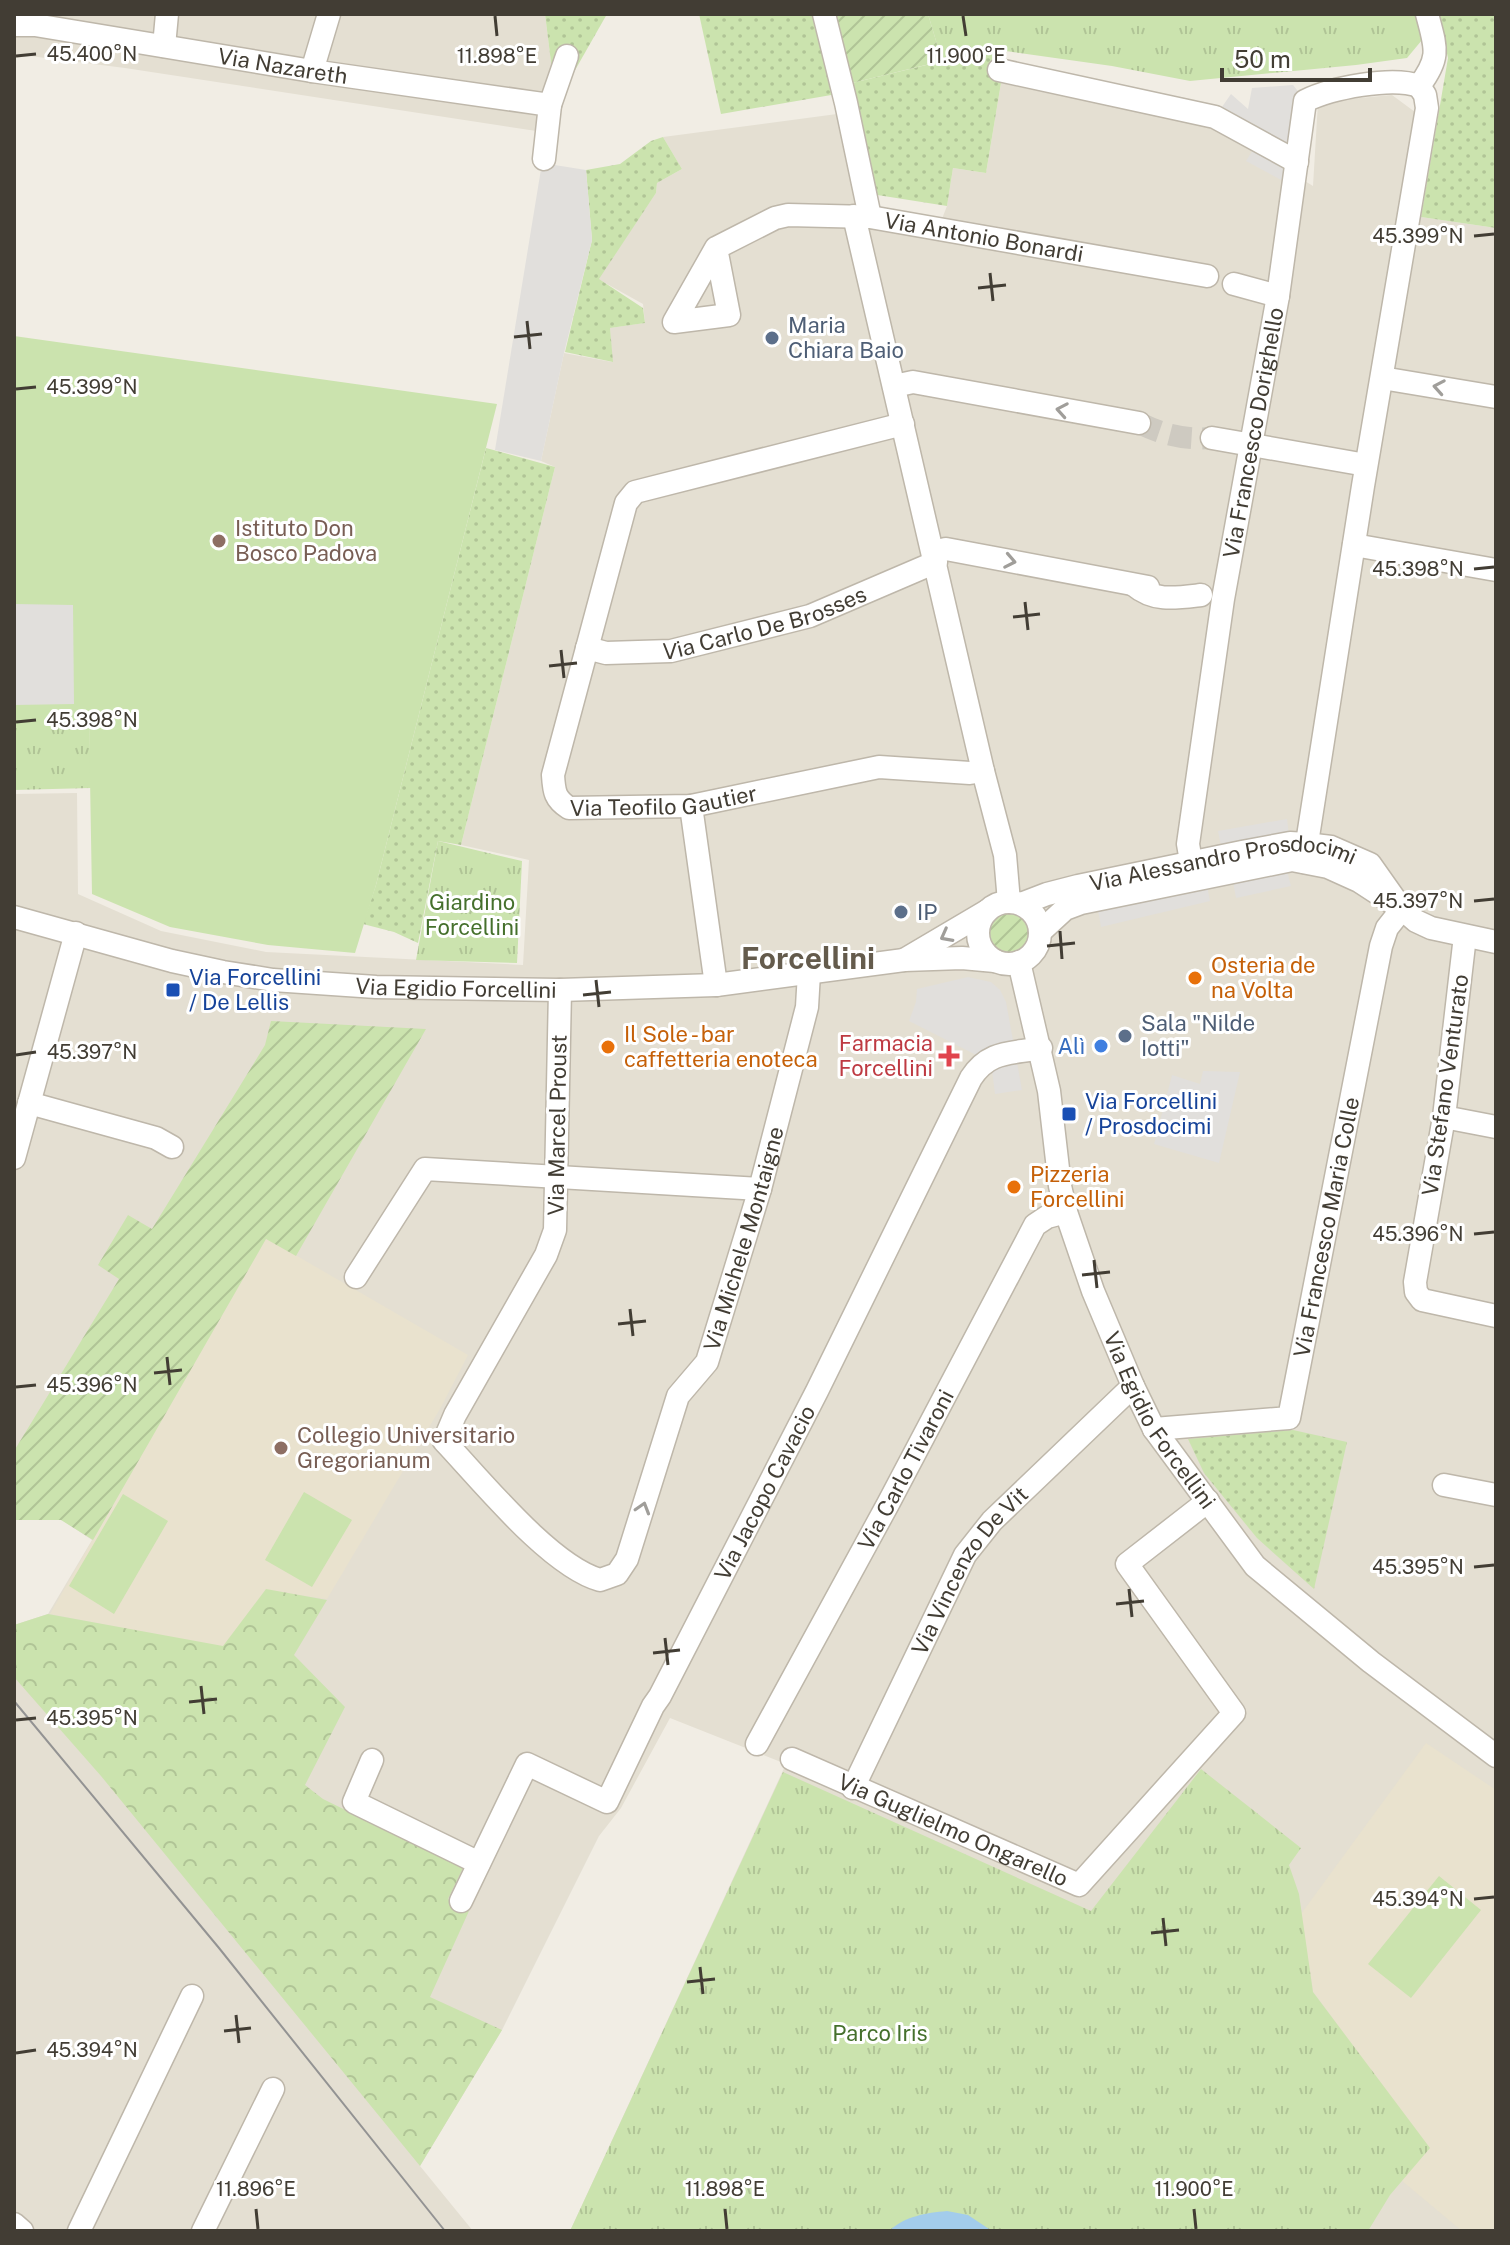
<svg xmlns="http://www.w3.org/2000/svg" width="1510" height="2245" font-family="'Public Sans',sans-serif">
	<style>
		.residential { fill: #e4dfd2 }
		.education { fill: #e9e2ce }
		.grass { fill: url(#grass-dots) }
		.forest { fill: url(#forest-crowns) }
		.park { fill: url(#park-tufts) }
		.garden { fill: url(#garden-furrows) }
		.pitch { fill: #cbe3ae }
		.parking { fill: #e1dfdc }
		.water { fill: #a3cceb }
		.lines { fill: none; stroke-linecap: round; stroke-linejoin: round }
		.minor-tunnel { stroke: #cecac1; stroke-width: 22; stroke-dasharray: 22 11; stroke-linecap: butt }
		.minor-casing { stroke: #beb7aa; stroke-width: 25 }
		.minor { stroke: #fff; stroke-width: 22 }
		.tram { stroke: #939393; stroke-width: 2 }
		.oneway { stroke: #a09e9a }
		.ticks { fill: none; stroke: #423d34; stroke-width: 3 }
		.service-dot { fill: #5c6f8a; stroke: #fff; stroke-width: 3 }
		.education-dot { fill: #8d6e63; stroke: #fff; stroke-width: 3 }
		.food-dot { fill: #e8710a; stroke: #fff; stroke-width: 3 }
		.transit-dot { fill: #1a4fb4; stroke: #fff; stroke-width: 3 }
		.shop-dot { fill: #3f7fe0; stroke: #fff; stroke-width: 3 }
		.health-dot { fill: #e0444e; stroke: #fff; stroke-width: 3 }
		.labels { text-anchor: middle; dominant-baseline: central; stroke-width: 6; stroke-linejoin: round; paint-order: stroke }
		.street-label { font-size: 22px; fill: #423d34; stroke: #fff }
		.service-label { font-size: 22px; fill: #4e5e75; stroke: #fff; text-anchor: start }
		.education-label { font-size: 22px; fill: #785e54; stroke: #fff; text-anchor: start }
		.park-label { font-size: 22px; fill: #45702c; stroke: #fff }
		.food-label { font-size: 22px; fill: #c56008; stroke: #fff; text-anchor: start }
		.transit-label { font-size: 22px; fill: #164399; stroke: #fff; text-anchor: start }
		.health-label { font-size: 22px; fill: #be3a42; stroke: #fff; text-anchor: end }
		.shop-label { font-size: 22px; fill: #366cbe; stroke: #fff; text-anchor: end }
		.district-label { font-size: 30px; font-weight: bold; fill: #645b4c; stroke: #fff }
		.ticks-label { font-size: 20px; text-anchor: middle; fill: #423d34; stroke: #fff; stroke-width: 6; stroke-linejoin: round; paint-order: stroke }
	</style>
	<defs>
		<pattern id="grass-dots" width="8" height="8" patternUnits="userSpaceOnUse" patternTransform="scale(2)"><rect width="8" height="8" fill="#cbe3ae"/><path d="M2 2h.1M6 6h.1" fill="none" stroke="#b0c496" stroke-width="1.8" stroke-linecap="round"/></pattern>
		<pattern id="forest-crowns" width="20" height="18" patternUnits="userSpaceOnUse" patternTransform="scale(2)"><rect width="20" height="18" fill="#cbe3ae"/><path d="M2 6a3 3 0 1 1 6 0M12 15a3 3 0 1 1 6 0" fill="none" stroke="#b0c496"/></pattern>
		<pattern id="park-tufts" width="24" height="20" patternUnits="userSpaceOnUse" patternTransform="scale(2)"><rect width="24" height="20" fill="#cbe3ae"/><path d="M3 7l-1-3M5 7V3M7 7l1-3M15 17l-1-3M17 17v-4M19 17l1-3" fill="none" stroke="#b0c496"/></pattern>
		<pattern id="garden-furrows" width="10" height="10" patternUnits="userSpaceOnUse" patternTransform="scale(2)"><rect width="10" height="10" fill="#cbe3ae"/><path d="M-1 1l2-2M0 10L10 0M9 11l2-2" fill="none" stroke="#b0c496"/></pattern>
	</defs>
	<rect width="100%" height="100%" fill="#f1ede4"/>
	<g class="residential">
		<path d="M14 14H545L553 78 543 132 125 68 30 56 14 58Z"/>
		<path d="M1001 83 1132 111 1208 122 1313 186 1318 102 1392 95 1415 112 1398 219 1421 217 1496 228V2231H570L786 1764 670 1718 621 1808 599 1836 502 2030 420 2166 473 2231H14V1625L48 1614 92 1540 62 1520H14V794L77 793 78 894 161 931 266 952 523 965 529 860 461 845 555 467 541 461 564 353 612 362 610 328 645 323 643 304 598 279 656 193 657 183 682 169 663 137 837 114 865 227 934 239 947 206 953 168 986 173Z"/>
	</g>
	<g class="education">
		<path d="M266 1238 468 1355 441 1407 327 1599 268 1591 226 1648 50 1614Z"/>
		<path d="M1426 1743 1496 1790V2231H1462L1401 2180 1429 2148 1313 1992 1301 1914Z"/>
	</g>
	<g class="grass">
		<path d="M545 14H607L570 79 553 78Z"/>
		<path d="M699 14H817L837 94 721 114Z"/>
		<path d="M1438 14H1496V228L1421 217 1448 58Z"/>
		<path d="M992 49 1001 83 986 173 953 168 947 206 871 194 844 85Z"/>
		<path d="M663 137 682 169 657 183 656 193 599 279 643 308 645 323 610 328 613 362 565 352 592 240 586 170 620 164 651 141Z"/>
		<path d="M486 448 555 467 461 845 438 841 418 943 394 932 363 924 376 885Z"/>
		<path d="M1293 1430 1347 1442 1314 1589 1257 1538 1204 1473 1188 1439Z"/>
	</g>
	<path class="forest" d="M266 1589 327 1600 294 1655 345 1707 305 1785 323 1799 463 1868 448 1899 469 1911 430 1997 502 2030 420 2166 101 1776 14 1677V1625L48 1614 223 1646Z"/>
	<g class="park">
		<path d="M928 14H1415L1422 40 1407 58 1356 65 1190 81 1112 66 992 49 942 61Z"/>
		<path d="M89 719 91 788 14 790V720Z"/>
		<path d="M438 841 522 861 517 963 416 960Z"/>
		<path d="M1201 1769 1301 1848 1289 1865 1299 1894 1313 1992 1430 2148 1390 2195 1368 2231H570L783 1772 1091 1911Z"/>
	</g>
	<g class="garden">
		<path d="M829 14H928L942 61 844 85Z"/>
		<circle cx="1009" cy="933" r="19"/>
		<path d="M271 1021 426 1029 296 1256 266 1239 93 1540 61 1520H14V1451L119 1279 98 1265 128 1215 152 1229 265 1045Z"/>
	</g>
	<g class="pitch">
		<path d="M14 336 497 404 376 885 355 953 268 945 170 927 92 894 89 720H14Z"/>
		<path d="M304 1492 352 1520 312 1587 265 1560Z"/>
		<path d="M123 1494 168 1521 114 1614 69 1586Z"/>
		<path d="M1439 1876 1481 1910 1411 1998 1368 1964Z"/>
	</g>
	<g class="parking">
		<path d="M1293 85 1313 110 1294 182 1281 180 1246 161 1258 142 1215 117 1231 94 1248 109 1252 88Z"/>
		<path d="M542 163 586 170 592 240 564 353 541 461 495 450Z"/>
		<path d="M14 604 73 605 74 704 14 705Z"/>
		<path d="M1287 819 1290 843 1223 856 1218 831Z"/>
		<path d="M1284 860 1291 886 1236 898 1231 871Z"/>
		<path d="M1205 876 1210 901 1101 927 1096 899Z"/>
		<path d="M968 977 991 982 1000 990 1006 1002 1022 1090 995 1094 992 1070 986 1060 909 1021 916 1002 917 989Z"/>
		<path d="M1203 1071 1240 1072 1219 1163 1154 1144 1172 1075 1200 1084Z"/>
	</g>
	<path class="water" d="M947 2211 968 2215 992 2231H889C905 2216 926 2213 947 2211Z"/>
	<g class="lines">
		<path class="minor-tunnel" d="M1139 423C1164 435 1184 440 1212 438"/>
		<defs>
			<g id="minor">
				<path d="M824 14 846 103 870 217"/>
				<path id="s1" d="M14 25H35L312 71 550 105 544 159"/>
				<path d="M164 46 167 14"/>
				<path d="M999 70 1215 117 1297 162"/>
				<path d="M312 71 329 14"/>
				<path d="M1419 86C1441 57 1436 48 1427 14"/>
				<path d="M550 105 567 56"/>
				<path d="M854 216 983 771 1005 855 1009 902"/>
				<path id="s2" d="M716 248 729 315 674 322 716 248 775 218 788 215 870 217 1207 276"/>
				<path d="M1234 284 1278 296"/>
				<path d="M1382 378 1496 397"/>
				<path d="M894 386 913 382 1139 423"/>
				<path id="s3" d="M903 424 635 492 626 503 553 775C554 792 555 799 569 808L691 806 879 767 970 773 983 771"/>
				<path d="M1212 438 1366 465"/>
				<path d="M1354 545 1496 570"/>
				<path d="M934 552 946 549 1148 587"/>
				<path d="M1134 585C1154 602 1176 598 1201 595"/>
				<path id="s4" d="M587 648 606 653 671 651 810 616 936 562"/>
				<path d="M691 806 716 985"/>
				<path d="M1304 862 1363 486 1427 108 1425 95 1419 86"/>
				<path id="s5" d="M1194 879 1188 844 1223 599 1278 296 1305 101C1331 88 1392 76 1419 86"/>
				<circle cx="1009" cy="933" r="31"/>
				<path id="s6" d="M1021 904 1047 894 1078 886 1242 852 1290 843 1306 844 1331 847 1370 864 1394 898"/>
				<path id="s7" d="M14 917 172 961 223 972 273 980 376 987 560 990 716 985 904 960 962 958 995 961"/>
				<path d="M1040 932 1065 909 1081 903 1292 860 1328 867 1359 881 1402 909 1416 921 1431 928 1496 942"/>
				<path d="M1465 936 1444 1117 1415 1282 1416 1292 1422 1300 1496 1316"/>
				<path d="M904 960 987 911"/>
				<path id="s8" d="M1019 962 1049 1091 1060 1186 1066 1212 1093 1291 1133 1386 1154 1429 1255 1566 1371 1662 1496 1756"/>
				<path id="s9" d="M560 990 555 1230 546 1255 455 1415 444 1441C481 1480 550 1566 600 1580L617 1574 627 1559 678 1396 707 1362 760 1189 807 1007 809 973"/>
				<path d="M29 1103 156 1138 172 1147"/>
				<path d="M1444 1117 1496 1127"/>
				<path d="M14 1158 76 933"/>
				<path d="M356 1277 425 1169 760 1189"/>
				<path id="s10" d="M1154 1429 1289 1418 1381 946 1387 928 1402 909"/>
				<path d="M1444 1485 1496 1495"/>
				<path id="s11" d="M757 1744 888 1504 1035 1225 1047 1217 1066 1212"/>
				<path id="s12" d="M792 1759 1079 1885 1234 1713 1127 1564 1208 1501"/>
				<path d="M372 1760 354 1802 479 1863"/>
				<path id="s13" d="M853 1788 965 1555 992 1521 1133 1386"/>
				<path id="s14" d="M461 1901 527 1764 607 1802 653 1706 660 1696 817 1391 971 1078C989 1050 1011 1054 1041 1048"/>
				<path d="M14 2224 22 2231"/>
				<path d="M79 2231 192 1996"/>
				<path d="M203 2231 273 2089"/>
			</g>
		</defs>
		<use href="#minor" class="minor-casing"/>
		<use href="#minor" class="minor"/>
		<path class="tram" d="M14 1701 219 1948 445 2231"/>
	</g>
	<defs><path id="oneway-chevron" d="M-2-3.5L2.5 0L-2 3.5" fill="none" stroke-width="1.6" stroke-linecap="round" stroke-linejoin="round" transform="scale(2)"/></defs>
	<g class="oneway">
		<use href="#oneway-chevron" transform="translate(1439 387) rotate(-170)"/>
		<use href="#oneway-chevron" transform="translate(1062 410) rotate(-170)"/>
		<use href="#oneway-chevron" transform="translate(1010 561) rotate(11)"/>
		<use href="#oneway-chevron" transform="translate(946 936) rotate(152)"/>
		<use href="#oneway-chevron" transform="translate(643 1508) rotate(-73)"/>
	</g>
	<path class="ticks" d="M495 16 497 36M963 16 966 36M16 56 36 54M1474 236 1494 234M990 273 993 301M978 288 1006 285M527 321 530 349M514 337 542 334M16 389 36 387M1474 569 1494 567M1025 602 1028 630M1013 617 1040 614M561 650 564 678M549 666 577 663M16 722 36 720M1474 901 1494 899M1060 931 1062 959M1047 946 1075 943M596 980 599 1007M583 995 611 992M16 1055 36 1052M1474 1234 1494 1232M1094 1260 1097 1288M1082 1275 1110 1272M630 1309 633 1336M618 1324 646 1321M167 1357 170 1385M154 1373 182 1370M16 1387 36 1385M1474 1567 1494 1565M1129 1589 1132 1617M1116 1604 1144 1601M665 1638 668 1665M653 1653 680 1650M201 1686 204 1714M189 1702 217 1699M16 1720 36 1718M1474 1899 1494 1897M1163 1918 1166 1946M1151 1933 1179 1930M700 1967 703 1994M687 1982 715 1979M236 2015 239 2043M224 2031 251 2028M16 2053 36 2050M256 2209 258 2229M725 2209 727 2229M1194 2209 1196 2229"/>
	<g class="service-dot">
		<circle cx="772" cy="338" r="8"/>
		<circle cx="901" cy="912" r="8"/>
		<circle cx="1125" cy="1036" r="8"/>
	</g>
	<g class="education-dot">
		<circle cx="219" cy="541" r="8"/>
		<circle cx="281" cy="1448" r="8"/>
	</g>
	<g class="food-dot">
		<circle cx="1195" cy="978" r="8"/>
		<circle cx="608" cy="1047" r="8"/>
		<circle cx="1014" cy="1187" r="8"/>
	</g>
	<g class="transit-dot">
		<rect x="165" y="982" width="16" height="16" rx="4"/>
		<rect x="1061" y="1106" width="16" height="16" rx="4"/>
	</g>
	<circle class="shop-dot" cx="1101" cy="1046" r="8"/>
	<path class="health-dot" d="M945 1044h8v8h8v8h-8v8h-8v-8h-8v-8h8z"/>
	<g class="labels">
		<g class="street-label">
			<text stroke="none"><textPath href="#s1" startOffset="272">Via Nazareth</textPath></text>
			<text stroke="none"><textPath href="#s2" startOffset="486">Via Antonio Bonardi</textPath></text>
			<text stroke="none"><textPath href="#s5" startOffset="452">Via Francesco Dorighello</textPath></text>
			<text stroke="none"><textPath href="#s4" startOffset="182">Via Carlo De Brosses</textPath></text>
			<text stroke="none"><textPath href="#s3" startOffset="706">Via Teofilo Gautier</textPath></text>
			<text stroke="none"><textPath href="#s6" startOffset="208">Via Alessandro Prosdocimi</textPath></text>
			<text stroke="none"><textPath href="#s7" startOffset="450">Via Egidio Forcellini</textPath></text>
			<text transform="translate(1445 1085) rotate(-82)">Via Stefano Venturato</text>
			<text transform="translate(557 1125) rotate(-89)">Via Marcel Proust</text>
			<text stroke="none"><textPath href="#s10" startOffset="330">Via Francesco Maria Colle</textPath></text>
			<text stroke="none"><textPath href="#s9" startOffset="1070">Via Michele Montaigne</textPath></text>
			<text stroke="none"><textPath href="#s8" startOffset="484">Via Egidio Forcellini</textPath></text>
			<text stroke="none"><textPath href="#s11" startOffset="312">Via Carlo Tivaroni</textPath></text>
			<text stroke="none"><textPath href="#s14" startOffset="588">Via Jacopo Cavacio</textPath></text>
			<text stroke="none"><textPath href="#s13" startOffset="248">Via Vincenzo De Vit</textPath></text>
			<text stroke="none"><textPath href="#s12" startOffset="176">Via Guglielmo Ongarello</textPath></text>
		</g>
		<g class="service-label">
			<text x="788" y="325">Maria<tspan x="788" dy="25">Chiara Baio</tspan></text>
			<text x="917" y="912">IP</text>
			<text x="1141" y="1023">Sala "Nilde<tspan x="1141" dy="25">Iotti"</tspan></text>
		</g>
		<g class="education-label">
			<text x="235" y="528">Istituto Don<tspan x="235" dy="25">Bosco Padova</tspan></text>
			<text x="297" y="1435">Collegio Universitario<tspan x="297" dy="25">Gregorianum</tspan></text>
		</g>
		<g class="park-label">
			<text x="472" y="902">Giardino<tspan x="472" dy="25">Forcellini</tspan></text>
			<text x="880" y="2033">Parco Iris</text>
		</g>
		<g class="food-label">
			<text x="1211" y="965">Osteria de<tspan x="1211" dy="25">na Volta</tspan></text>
			<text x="624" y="1034">Il Sole - bar<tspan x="624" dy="25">caffetteria enoteca</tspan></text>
			<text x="1030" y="1174">Pizzeria<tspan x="1030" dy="25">Forcellini</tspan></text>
		</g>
		<g class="transit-label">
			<text x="189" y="977">Via Forcellini<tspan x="189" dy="25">/ De Lellis</tspan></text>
			<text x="1085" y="1101">Via Forcellini<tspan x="1085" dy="25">/ Prosdocimi</tspan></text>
		</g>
		<g class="health-label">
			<text x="933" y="1043">Farmacia<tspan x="933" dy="25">Forcellini</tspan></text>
		</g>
		<g class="shop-label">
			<text x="1085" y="1046">Alì</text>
		</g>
		<g class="district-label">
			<text x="808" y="958">Forcellini</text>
		</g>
	</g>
	<g class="ticks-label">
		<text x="92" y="61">45.400°N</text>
		<text x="497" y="63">11.898°E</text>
		<text x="966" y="63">11.900°E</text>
		<text x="1418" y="243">45.399°N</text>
		<text x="92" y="394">45.399°N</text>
		<text x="1418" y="576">45.398°N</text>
		<text x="92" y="727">45.398°N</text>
		<text x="1418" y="908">45.397°N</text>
		<text x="92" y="1059">45.397°N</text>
		<text x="1418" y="1241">45.396°N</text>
		<text x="92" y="1392">45.396°N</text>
		<text x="1418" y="1574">45.395°N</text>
		<text x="92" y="1725">45.395°N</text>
		<text x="1418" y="1906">45.394°N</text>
		<text x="92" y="2057">45.394°N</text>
		<text x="256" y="2196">11.896°E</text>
		<text x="725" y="2196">11.898°E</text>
		<text x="1194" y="2196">11.900°E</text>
	</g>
	<rect width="1510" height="2245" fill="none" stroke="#423d34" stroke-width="32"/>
	<path d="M1222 68v12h148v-12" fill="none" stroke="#423d34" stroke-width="4"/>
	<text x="1234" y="68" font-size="24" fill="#423d34" stroke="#ffffff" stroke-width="6" paint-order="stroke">50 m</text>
</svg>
